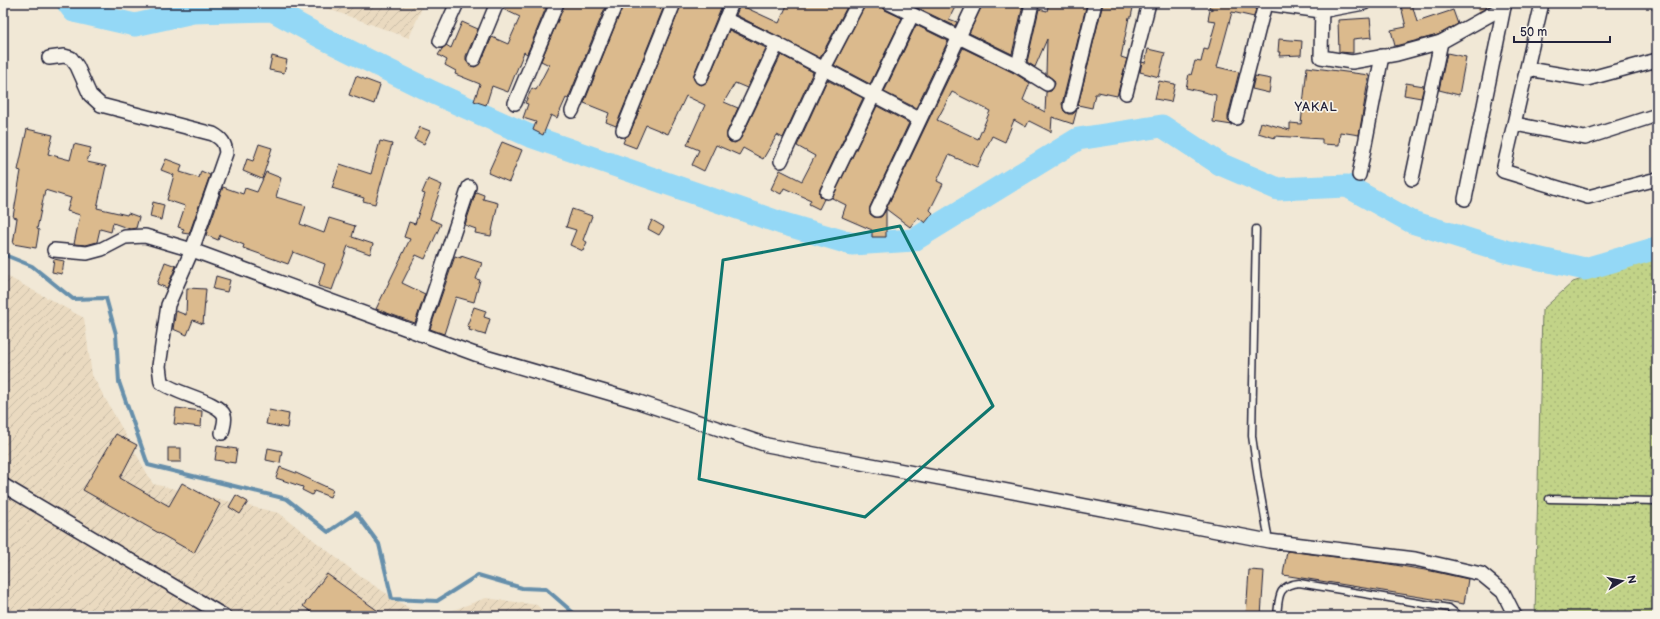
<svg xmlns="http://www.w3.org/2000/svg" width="1660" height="619" font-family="'Balsamiq Sans',sans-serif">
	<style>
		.industrial { fill: url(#industrial-furrows) }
		.grass { fill: url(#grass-dots); stroke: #727a62 }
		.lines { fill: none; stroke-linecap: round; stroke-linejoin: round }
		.stream { stroke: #668fab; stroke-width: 4 }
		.river { stroke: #94d8f6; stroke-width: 23 }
		.building { fill: #dbba8d; stroke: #22223b; fill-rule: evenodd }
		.service-casing { stroke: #22223b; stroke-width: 9 }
		.minor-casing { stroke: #22223b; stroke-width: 16 }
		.service { stroke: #f7f3e8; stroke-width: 6 }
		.minor { stroke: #f7f3e8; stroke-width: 13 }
		.marked { fill: none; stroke: #0f766e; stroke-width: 3; stroke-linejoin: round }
		.labels { text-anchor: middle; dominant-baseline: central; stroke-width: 3.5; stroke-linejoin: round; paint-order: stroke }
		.quarter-label { font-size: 13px; letter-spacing: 1px; fill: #22223b; stroke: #f7f3e8 }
	</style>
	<defs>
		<pattern id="industrial-furrows" width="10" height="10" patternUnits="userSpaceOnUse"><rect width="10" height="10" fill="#eadac0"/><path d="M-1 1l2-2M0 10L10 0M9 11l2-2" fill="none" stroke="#c8bba6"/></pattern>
		<pattern id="grass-dots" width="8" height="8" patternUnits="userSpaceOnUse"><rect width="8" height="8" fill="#c2d388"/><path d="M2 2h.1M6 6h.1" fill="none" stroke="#a6b576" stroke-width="1.8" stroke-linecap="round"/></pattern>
	</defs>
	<rect width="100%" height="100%" fill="#f1e8d6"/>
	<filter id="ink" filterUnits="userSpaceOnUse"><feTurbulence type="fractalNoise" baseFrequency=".025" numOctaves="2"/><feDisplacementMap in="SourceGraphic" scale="8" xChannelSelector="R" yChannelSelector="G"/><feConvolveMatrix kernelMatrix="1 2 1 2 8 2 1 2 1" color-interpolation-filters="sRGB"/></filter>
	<g filter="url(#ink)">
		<g class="industrial">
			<path d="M312 3H424L409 38Z"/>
			<path d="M3 274 84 318 92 375 153 484 279 513 361 577 421 616H3Z"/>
			<path d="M486 598 537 605 547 616H437Z"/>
		</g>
		<path class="grass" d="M1657 255V616H1535L1542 310 1573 282Z"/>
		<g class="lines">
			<path class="stream" d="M3 252 5 255 32 266 73 299 106 298 116 334 119 382 148 465 287 499 328 532 356 513 379 544 392 599 437 601 478 575 522 588 546 589 577 616"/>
			<path class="river" d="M68 3 74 11 135 25 193 12 272 10 321 37 432 92 530 136 781 223 852 244 914 240 1078 139 1162 126 1220 164 1278 189 1347 186 1412 222 1505 251 1585 269 1657 248"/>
		</g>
		<g class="building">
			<path d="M505 3H548L527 54 524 52 508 92 492 86 486 105 474 101 480 84 455 74 456 71 445 65 447 60 438 55 442 49 446 45 451 48 462 22 478 29 466 56V60L471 66 475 67 481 62 492 37 508 44 520 17 503 9Z"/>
			<path d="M565 3H607L568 99 566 98 557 118 551 115 543 135 533 130 536 122 523 118 528 104 525 103 532 88 536 90 549 65 541 61Z"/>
			<path d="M624 3H647L663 9 616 126 606 122 609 113 584 103Z"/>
			<path d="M682 3H723L694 74 693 78 698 84 702 85 708 80 729 30 766 48 747 88 735 83 724 102 738 108 727 132V139L730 142 735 143 741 138 781 55 813 72 783 138 777 135 763 159 743 148 739 155 716 145 704 171 692 165 699 150 687 145 705 105 686 96 668 134 646 125 636 148 623 143 625 138 630 133Z"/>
			<path d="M788 3H849L820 58 736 15 740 5 779 23Z"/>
			<path d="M866 3H881L885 10 902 18 870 84 834 65Z"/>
			<path d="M907 3H957L949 19 957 22 955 26Z"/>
			<path d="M983 3H1017L1023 5 1012 54 969 33Z"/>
			<path d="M1049 3H1087L1062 104 1064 111 1068 114H1073L1077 109 1073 124 1052 117 1051 132 1029 121 1026 127 1014 120 1005 142 992 136 977 167 949 155 937 181 943 184 930 210 933 213 925 223 918 217 910 227 886 209 963 48 1014 73 1030 83 1023 100 1045 112 1046 92 1051 91 1055 84 1054 80 1046 74 1047 39 1035 67 1027 62 1039 9 1047 11ZM952 92 990 111 978 139 937 120Z"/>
			<path d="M1103 3H1134L1131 17H1129L1121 57 1127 59 1117 96 1098 92V94H1095L1092 108 1078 105Z"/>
			<path d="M1210 3H1253L1256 9 1254 17 1232 12 1217 67 1239 72 1228 116V121L1232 125 1213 122 1216 95 1186 88 1189 74 1191 75 1195 61 1201 62 1204 49 1208 50 1216 21 1208 20 1210 10 1212 11V8H1209Z"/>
			<path d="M1475 3H1490L1491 5 1479 12Z"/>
			<path d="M1412 4 1417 22 1453 10 1458 24 1438 35 1395 46 1391 30 1406 27 1401 6Z"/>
			<path d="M1370 18 1372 37 1353 39V53L1339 52 1338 20Z"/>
			<path d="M916 25 948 41 916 108 884 92Z"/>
			<path d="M1279 39 1302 41 1301 55 1279 56 1280 52H1278Z"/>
			<path d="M1148 49 1165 53 1159 77 1140 72 1142 62 1145 63Z"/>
			<path d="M1447 53 1466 57 1459 95 1439 90Z"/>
			<path d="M272 56 287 60 284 73 269 70Z"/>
			<path d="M1307 67 1369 75 1359 135 1340 132 1339 145 1322 144V139L1275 136V138L1258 133 1261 122 1290 130V123L1301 124Z"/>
			<path d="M356 76 380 85 374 104 349 95Z"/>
			<path d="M1255 76 1271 79 1269 93 1252 89Z"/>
			<path d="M827 80 863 98 820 189V196L824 199 819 209 809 204 811 200 784 188 781 194 771 189 780 170 802 181 815 156 797 146Z"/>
			<path d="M1159 81 1175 84 1171 102 1155 99Z"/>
			<path d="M1406 83 1424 86 1421 98 1404 95Z"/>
			<path d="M877 106 909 123 870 207V214L874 217H881L886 210V237H872V230L842 217 846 205 832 198Z"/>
			<path d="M420 127 430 131 424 144 414 139Z"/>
			<path d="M27 129 53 135 48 154 70 160 74 144 91 148 87 162 106 166 97 208 127 215 128 213 139 217 136 228 130 229 113 223 111 232 100 229 97 242 86 245 74 244 80 215 67 211 71 198 45 190 37 229 39 230 36 248 13 244 17 218 13 217 21 171 18 170Z"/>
			<path d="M380 141 392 144 375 204 363 201 364 198 332 188 340 164 371 174Z"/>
			<path d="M502 142 522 150 509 182 488 173Z"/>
			<path d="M259 144 272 148 262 179 243 171 247 159 253 161Z"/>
			<path d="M166 159 182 165 180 172 199 178 201 171 210 175 189 234 182 233 184 229 178 227 185 206 167 200 174 175 161 170Z"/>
			<path d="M266 172 281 178 276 197 306 206 300 224 324 233 329 218 355 226 352 237 373 244 370 254 348 246 332 290 318 286 325 264 293 252 288 264 243 248 244 245 220 235 218 240 206 235 223 187 243 194 245 188 257 192Z"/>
			<path d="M428 179 442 185 430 219 441 224 425 259 416 255 402 283 425 294 415 323 376 309 410 239 404 237 409 222 415 224 425 194 422 193Z"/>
			<path d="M476 192 484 195 483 199 498 203 491 236 475 233 476 229 465 225Z"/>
			<path d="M153 202 164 205 161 220 150 217Z"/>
			<path d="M572 209 592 216 583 240 587 242 583 251 570 245 576 230 566 227Z"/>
			<path d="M652 220 664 227 659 235 648 229Z"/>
			<path d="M455 256 461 258V256L482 263 476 279 480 280 474 302 456 297 444 334 430 329Z"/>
			<path d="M54 259 64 261 62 274 52 272Z"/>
			<path d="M165 262 176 266 167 288 157 284Z"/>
			<path d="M216 276 230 280 227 292 213 289Z"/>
			<path d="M187 288 206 289 203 324 193 320 187 335 173 329 176 311 186 315Z"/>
			<path d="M474 307 486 311 484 317 490 319 485 335 469 330 470 327 467 326Z"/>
			<path d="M176 408 202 411 201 427 174 424Z"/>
			<path d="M269 410 289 414 287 428 266 424Z"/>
			<path d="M116 434 137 445 120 478 169 506 182 483 220 504 194 553 83 490Z"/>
			<path d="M217 446 237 449 235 463 215 460Z"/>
			<rect x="168" y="448" width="13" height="14"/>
			<path d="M268 448 282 451 280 463 266 460Z"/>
			<path d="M280 467 296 473 333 490 330 497 314 491 312 495 302 490 303 487 276 478Z"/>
			<path d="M236 495 248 502 240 514 229 507Z"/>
			<path d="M1287 551 1383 563 1431 571 1468 579 1464 604 1283 575Z"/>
			<path d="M1249 570 1264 571 1261 616H1246Z"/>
			<path d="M327 574 385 616H317L303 606Z"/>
		</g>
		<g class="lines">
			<defs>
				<g id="service">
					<path d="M1256 229 1252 436 1258 479 1269 541"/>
					<path d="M1549 499 1657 501"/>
					<path d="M1277 616C1279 598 1277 585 1299 583L1449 608 1459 616"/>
				</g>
				<g id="minor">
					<path d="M889 3 1018 66 1047 84"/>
					<path d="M1261 3 1321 11 1364 3"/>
					<path d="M1322 3 1321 57 1352 62 1397 54 1441 42 1504 7"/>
					<path d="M1542 3 1503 171 1588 197 1657 179"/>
					<path d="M725 19 777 44 919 119"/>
					<path d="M440 41 457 3"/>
					<path d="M49 58 64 56 71 58 77 66 90 95 101 105 213 134C222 139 225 143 226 153L192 250 475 354 636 401 767 445 1269 541 1415 559 1481 574 1503 592 1515 616"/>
					<path d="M474 59 497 3"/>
					<path d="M1018 66 1032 3"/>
					<path d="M1528 69 1587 79 1657 60"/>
					<path d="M701 77 732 3"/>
					<path d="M1126 93 1149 3"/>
					<path d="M515 103 557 3"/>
					<path d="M1070 106 1095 3"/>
					<path d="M572 111 616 3"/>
					<path d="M1236 118 1265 4"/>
					<path d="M1515 124 1585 138 1657 115"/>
					<path d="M623 130 674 3"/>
					<path d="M734 135 777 44"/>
					<path d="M781 161 824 68 858 3"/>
					<path d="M1359 175 1382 56"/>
					<path d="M1412 179 1441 42"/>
					<path d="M827 192 912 15"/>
					<path d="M1465 199 1504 7"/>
					<path d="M877 210 975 3"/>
					<path d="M54 250 87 253 102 249 125 237 145 236 192 250 168 305 159 366 161 382C175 394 218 401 224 415 226 421 223 427 222 433"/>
					<path d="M420 334 469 187"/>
					<path d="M3 485 224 616"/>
				</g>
			</defs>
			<use href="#service" class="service-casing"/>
			<use href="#minor" class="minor-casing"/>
			<use href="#service" class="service"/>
			<use href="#minor" class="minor"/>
		</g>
	</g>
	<path class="marked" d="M900 226 993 406 865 517 699 479 723 260Z"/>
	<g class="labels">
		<g class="quarter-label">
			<text x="1316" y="107">YAKAL</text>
		</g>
	</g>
	<rect width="1660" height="619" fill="none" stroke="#f7f3e8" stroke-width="16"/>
	<rect x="8" y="8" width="1644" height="603" fill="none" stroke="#22223b" stroke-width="1.5" filter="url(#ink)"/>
	<g transform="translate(1622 581) rotate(80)" stroke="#f7f3e8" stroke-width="3" paint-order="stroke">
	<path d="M0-3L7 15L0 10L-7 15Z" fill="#22223b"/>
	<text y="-6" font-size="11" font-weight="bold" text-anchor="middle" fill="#22223b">N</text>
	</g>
	<path d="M1514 36v6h96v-6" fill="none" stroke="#22223b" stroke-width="2"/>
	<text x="1520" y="36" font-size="12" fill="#22223b" stroke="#f7f3e8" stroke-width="3" paint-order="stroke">50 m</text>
</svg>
